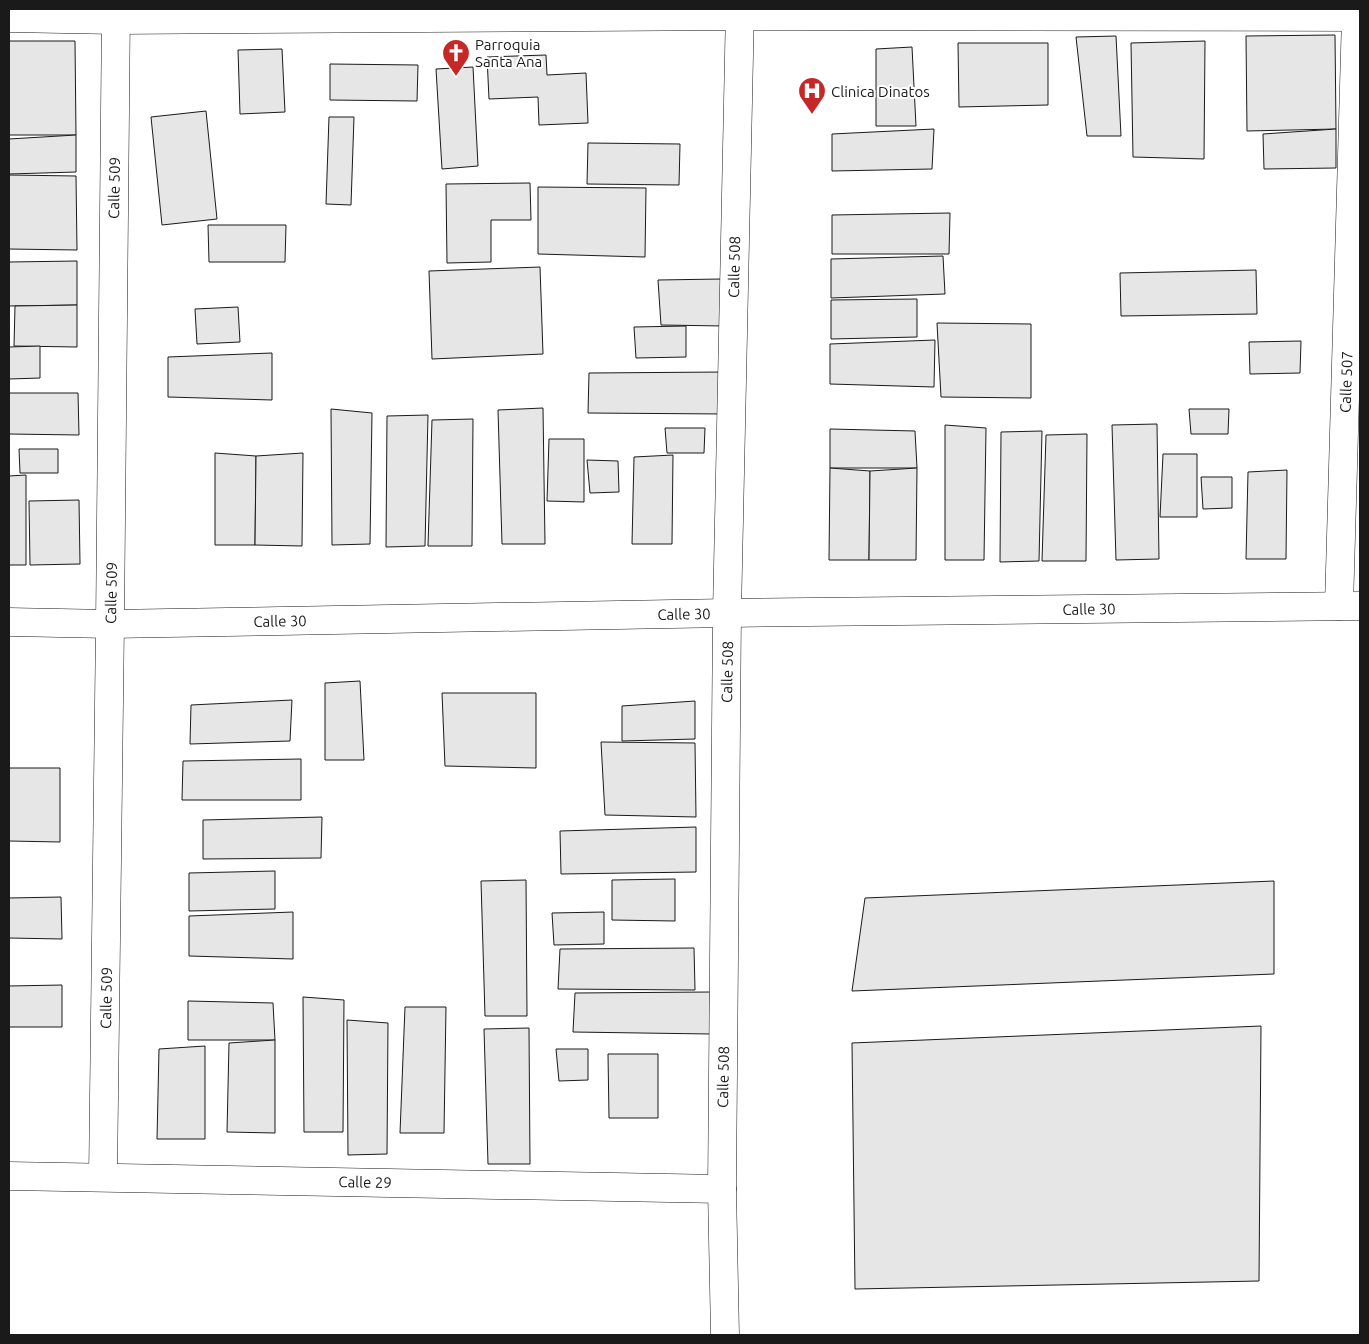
<svg xmlns="http://www.w3.org/2000/svg" width="1369" height="1344" font-family="Ubuntu,sans-serif">
	<style>
		.building { fill: #e6e6e6; stroke: #1a1a1a }
		.lines { fill: none; stroke-linecap: round; stroke-linejoin: round }
		.minor-casing { stroke: #1a1a1a; stroke-width: 29 }
		.minor { stroke: #fff; stroke-width: 28 }
		.labels { text-anchor: middle; dominant-baseline: central; stroke-width: 4; stroke-linejoin: round; paint-order: stroke }
		.poi-label { font-size: 15px; fill: #1a1a1a; stroke: #fff; text-anchor: start }
		.street-label { font-size: 15px; fill: #1a1a1a; stroke: #fff }
	</style>
	<rect width="100%" height="100%" fill="#fff"/>
	<g class="building">
		<path d="M1335 35 1336 129 1247 131 1246 36Z"/>
		<path d="M1116 36 1121 136H1087L1076 37Z"/>
		<path d="M9 41H75L76 135H9Z"/>
		<path d="M1205 41 1204 159 1133 157 1131 43Z"/>
		<path d="M958 43H1048V105L959 107Z"/>
		<path d="M912 47 916 126H876V49Z"/>
		<path d="M282 49 285 112 240 114 238 50Z"/>
		<path d="M546 55 547 75 586 73 588 123 539 125 538 97 489 99 487 57Z"/>
		<path d="M330 64 418 65 417 101 330 100Z"/>
		<path d="M473 67 478 166 442 169 436 69Z"/>
		<path d="M206 111 217 219 162 225 151 117Z"/>
		<path d="M329 117H354L351 205 326 204Z"/>
		<path d="M934 129 932 169 832 171V134Z"/>
		<path d="M1336 129V168L1264 169 1263 134Z"/>
		<path d="M76 135V172L9 174V139Z"/>
		<path d="M588 143 680 144 679 185 587 184Z"/>
		<path d="M9 175 76 176 77 250 9 249Z"/>
		<path d="M530 183 531 220H491V262L447 263 446 184Z"/>
		<path d="M538 187 646 188 645 257 538 254Z"/>
		<path d="M950 213 949 254H832V215Z"/>
		<path d="M208 225H286L285 262H209Z"/>
		<path d="M943 256 945 294 831 298V259Z"/>
		<path d="M77 261V305L9 306V262Z"/>
		<path d="M540 267 543 354 432 359 429 271Z"/>
		<path d="M1256 270 1257 314 1121 316 1120 273Z"/>
		<path d="M721 279 724 326 661 325 658 280Z"/>
		<path d="M917 299V337L831 339V300Z"/>
		<path d="M77 305V347L14 346 15 306Z"/>
		<path d="M238 307 240 342 197 344 195 309Z"/>
		<path d="M937 323 1031 324V398L941 397Z"/>
		<path d="M686 326V357L636 358 634 327Z"/>
		<path d="M935 340 934 387 830 384V344Z"/>
		<path d="M1301 341 1300 373 1250 374 1249 342Z"/>
		<path d="M40 346V378L9 379V347Z"/>
		<path d="M272 353V400L168 397V357Z"/>
		<path d="M724 372 725 414 588 413 589 373Z"/>
		<path d="M9 393H78L79 435 9 434Z"/>
		<path d="M543 408 545 544H502L498 410Z"/>
		<path d="M331 409 372 413 370 544 332 545Z"/>
		<path d="M1189 409H1229L1228 434H1191Z"/>
		<path d="M428 415 425 546 386 547 387 416Z"/>
		<path d="M473 419 472 546H428L432 420Z"/>
		<path d="M1157 424 1159 559 1116 560 1112 425Z"/>
		<path d="M945 425 986 428 984 560H945Z"/>
		<path d="M665 428H705L704 453H667Z"/>
		<path d="M830 429 915 431 917 468H830Z"/>
		<path d="M1042 431 1039 561 1000 562 1001 432Z"/>
		<path d="M1087 434 1086 561H1042L1046 435Z"/>
		<path d="M549 439H584V502L547 501Z"/>
		<path d="M19 449H58V473H20Z"/>
		<path d="M215 453 256 456 255 545H215Z"/>
		<path d="M303 453 302 546 255 545 256 456Z"/>
		<path d="M1163 454H1197V517H1160Z"/>
		<path d="M673 455 672 544H632L634 457Z"/>
		<path d="M587 460 618 461 619 492 590 493Z"/>
		<path d="M830 468 870 471 869 560H829Z"/>
		<path d="M917 468 916 560H869L870 471Z"/>
		<path d="M1287 470 1286 559H1246L1248 472Z"/>
		<path d="M26 475V565H9V476Z"/>
		<path d="M1201 477H1232V508L1203 509Z"/>
		<path d="M79 500 80 564 30 565 29 501Z"/>
		<path d="M360 681 364 760H325V683Z"/>
		<path d="M442 693H536V768L445 766Z"/>
		<path d="M292 700 290 741 190 744 191 705Z"/>
		<path d="M695 701V739L622 741V706Z"/>
		<path d="M601 742 695 743 696 817 605 815Z"/>
		<path d="M301 759V800H182L183 761Z"/>
		<path d="M9 768H60V842L9 841Z"/>
		<path d="M322 817 321 858 203 859V820Z"/>
		<path d="M696 827V872L561 874 560 831Z"/>
		<path d="M275 871V909L189 911V873Z"/>
		<path d="M675 879V921L612 920V880Z"/>
		<path d="M526 880 527 1016H485L481 881Z"/>
		<path d="M1274 881V974L852 991 865 898Z"/>
		<path d="M61 897 62 939 9 938V898Z"/>
		<path d="M293 912V959L189 956V916Z"/>
		<path d="M604 912V944L554 945 552 913Z"/>
		<path d="M694 948 695 990 558 989 560 949Z"/>
		<path d="M62 985V1027H9V986Z"/>
		<path d="M710 992V1034L573 1032 575 993Z"/>
		<path d="M303 997 344 1000 343 1132H304Z"/>
		<path d="M188 1001 273 1003 275 1040H188Z"/>
		<path d="M405 1007H446L444 1133H400Z"/>
		<path d="M347 1020 388 1023 387 1154 348 1155Z"/>
		<path d="M1261 1026 1259 1281 855 1289 852 1043Z"/>
		<path d="M529 1028 530 1164H488L484 1029Z"/>
		<path d="M275 1040V1133L227 1132 229 1043Z"/>
		<path d="M205 1046V1139H157L159 1049Z"/>
		<path d="M556 1049H588V1080L559 1081Z"/>
		<path d="M608 1054H658V1118H609Z"/>
	</g>
	<g class="lines">
		<defs>
			<g id="minor">
				<path d="M9 18 116 20 740 16 1360 17"/>
				<path d="M1339 606 1356 17V9"/>
				<path d="M9 622 110 624 727 613 1360 606"/>
				<path d="M9 1176 722 1189"/>
				<path d="M103 1177 110 624 116 9"/>
				<path d="M725 1335 722 1189 727 613 740 9"/>
			</g>
		</defs>
		<use href="#minor" class="minor-casing"/>
		<use href="#minor" class="minor"/>
	</g>
	<defs>
		<symbol id="church-pin" viewBox="-11 -11 22 30"><path d="M0 17L-7.5 6A9.5 9.5 0 1 1 7.5 6Z" fill="#c62828" stroke="#fff"/><path d="M-1.2-6h2.4v3.5h3.3v2.4h-3.3V6h-2.4V-.1h-3.3v-2.4h3.3Z" fill="#fff"/></symbol>
		<symbol id="hospital-pin" viewBox="-11 -11 22 30"><path d="M0 17L-7.5 6A9.5 9.5 0 1 1 7.5 6Z" fill="#c62828" stroke="#fff"/><path d="M-5-5h3v3.5h4V-5h3V5h-3V1.5h-4V5h-3Z" fill="#fff"/></symbol>
	</defs>
	<g fill-rule="evenodd">
		<use href="#church-pin" x="440" y="37" width="32" height="43"/>
		<use href="#hospital-pin" x="796" y="75" width="32" height="43"/>
	</g>
	<g class="labels">
		<g class="poi-label">
			<text x="475" y="44">Parroquia<tspan x="475" dy="17">Santa Ana</tspan></text>
			<text x="831" y="91">Clinica Dinatos</text>
		</g>
		<g class="street-label">
			<text transform="translate(114 188) rotate(-89)">Calle 509</text>
			<text transform="translate(734 267) rotate(-89)">Calle 508</text>
			<text transform="translate(1346 382) rotate(-88)">Calle 507</text>
			<text transform="translate(111 593) rotate(-89)">Calle 509</text>
			<text transform="translate(1089 609) rotate(-1)">Calle 30</text>
			<text transform="translate(684 614) rotate(-1)">Calle 30</text>
			<text transform="translate(280 621) rotate(-1)">Calle 30</text>
			<text transform="translate(727 672) rotate(-89)">Calle 508</text>
			<text transform="translate(106 998) rotate(-89)">Calle 509</text>
			<text transform="translate(723 1077) rotate(-89)">Calle 508</text>
			<text transform="translate(365 1182) rotate(1)">Calle 29</text>
		</g>
	</g>
	<rect width="1369" height="1344" fill="none" stroke="#1a1a1a" stroke-width="20"/>
</svg>
